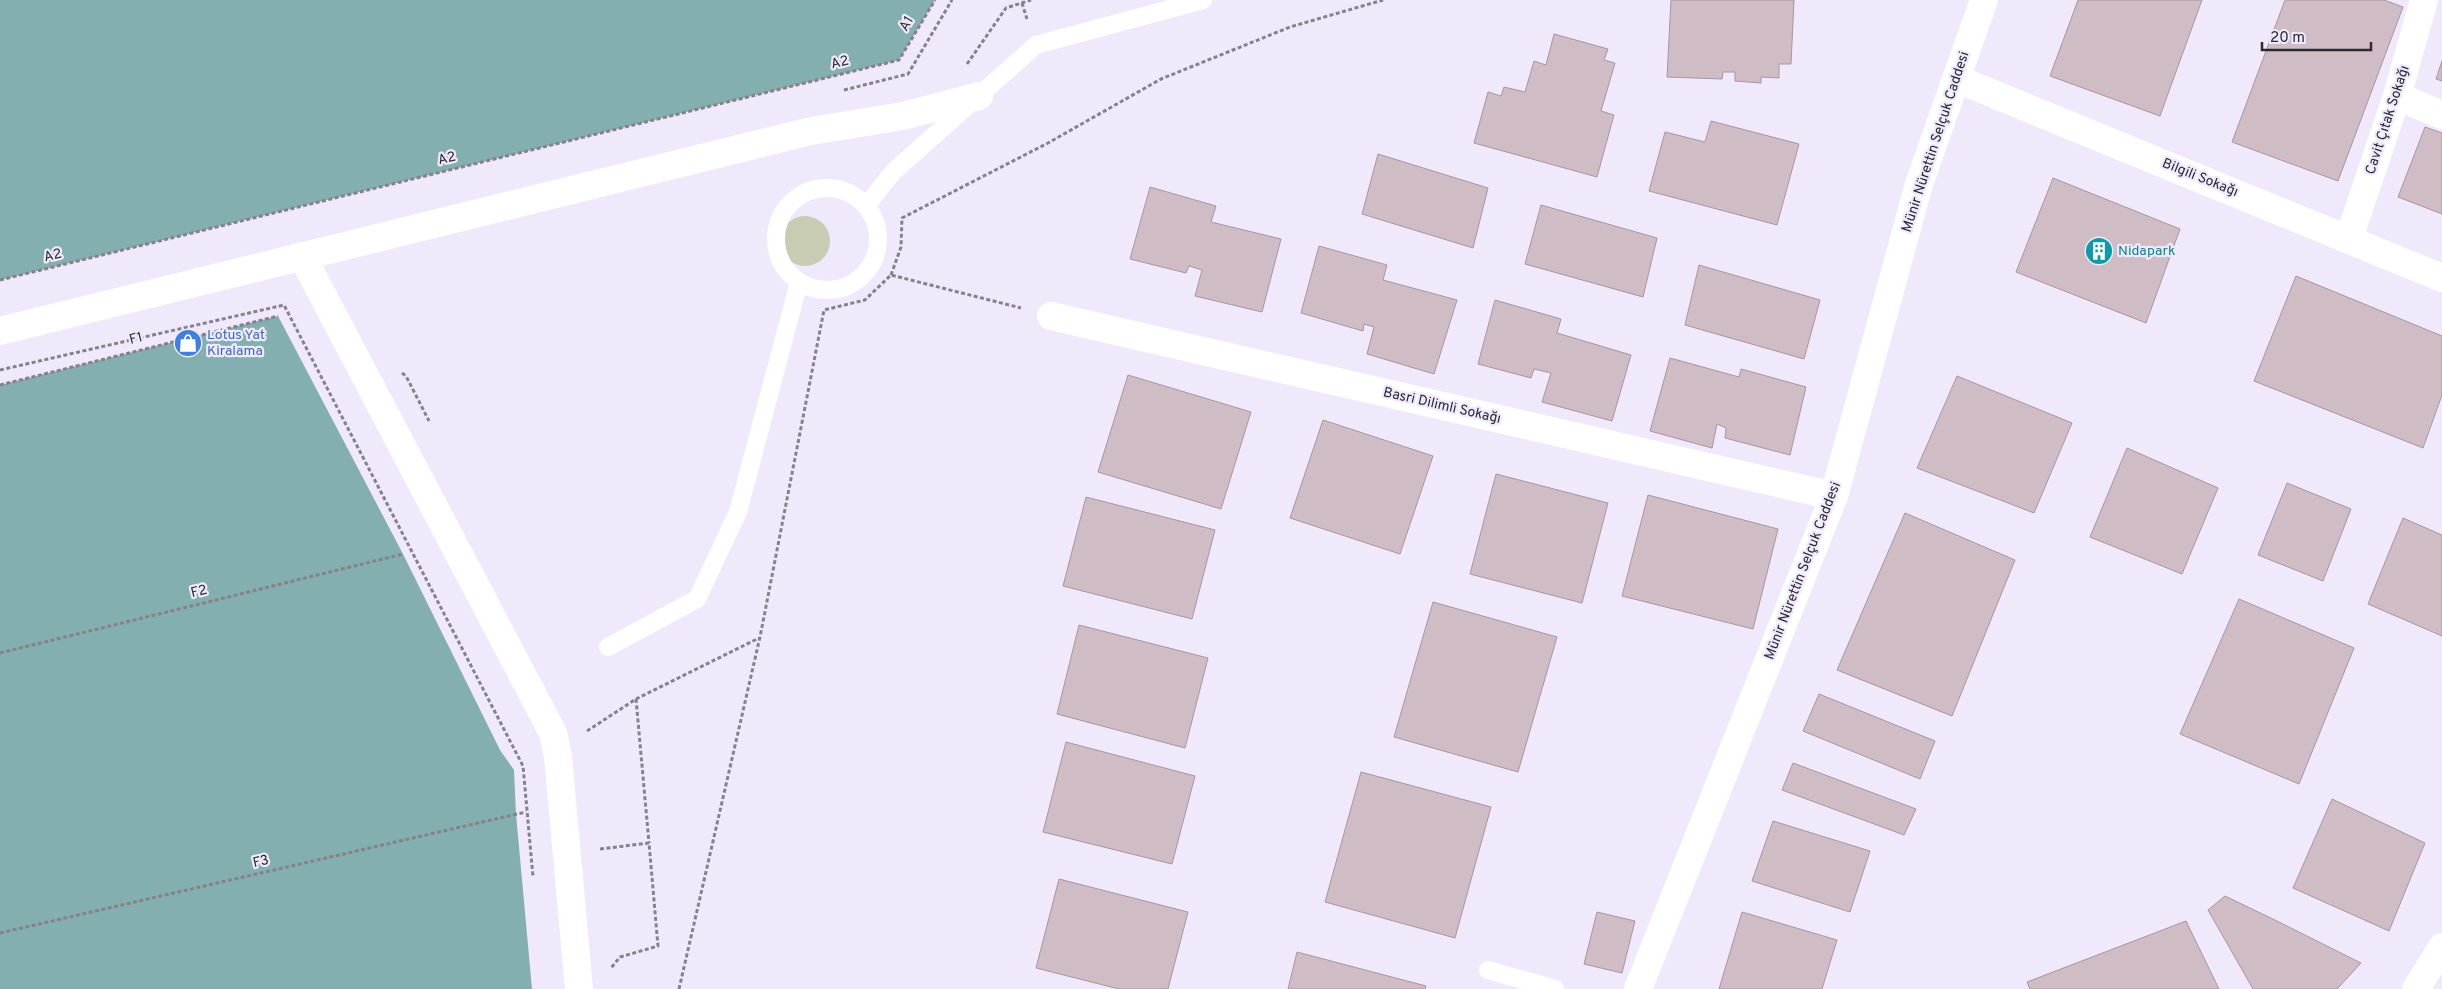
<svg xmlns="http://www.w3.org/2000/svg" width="2442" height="989" font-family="Overpass,sans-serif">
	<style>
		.green { fill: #c7ccb3 }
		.water { fill: #84afb0 }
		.building { fill: #cfbcc5; stroke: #a8969f }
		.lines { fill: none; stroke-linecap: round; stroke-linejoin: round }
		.path { stroke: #85818d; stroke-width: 3; stroke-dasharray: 4 2.5; stroke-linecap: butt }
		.lane { stroke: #fff; stroke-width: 18 }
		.street { stroke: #fff; stroke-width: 28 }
		.secondary { stroke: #fff; stroke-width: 28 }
		.labels { text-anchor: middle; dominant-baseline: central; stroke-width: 4.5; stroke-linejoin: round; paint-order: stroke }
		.street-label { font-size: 14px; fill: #2c2a31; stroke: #efe9fb }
		.culture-label { font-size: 14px; fill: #0d838f; stroke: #efe9fb; text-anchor: start }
		.shop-label { font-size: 14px; fill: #366cbe; stroke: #efe9fb; text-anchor: start }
	</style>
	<rect width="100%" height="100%" fill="#efe9fb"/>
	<circle class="green" cx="805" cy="241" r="25"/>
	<g class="water">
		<path d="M0 0H935L899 60 0 280Z"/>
		<path d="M278 316 403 554 500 750 514 770 516 814 532 989H0V385Z"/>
	</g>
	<g class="building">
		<path d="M1671 0H1794L1791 64H1779V78L1761 77V83L1735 81V72H1723L1722 79 1667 77Z"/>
		<path d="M2078 0H2202L2160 116 2050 76Z"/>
		<path d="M2285 0H2384L2403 7 2338 181 2232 142Z"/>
		<path d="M1554 34 1608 49 1604 60 1615 63 1601 111 1614 115 1597 177 1474 143 1488 92 1501 96 1504 87 1525 92 1534 61 1546 65Z"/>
		<path d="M2442 61V81L2436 79Z"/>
		<path d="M1711 121 1799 144 1777 225 1649 191 1665 132 1705 142Z"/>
		<path d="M2425 127 2442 133V214L2398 197Z"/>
		<path d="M1378 154 1488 188 1473 248 1362 214Z"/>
		<path d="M2053 178 2180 229 2146 323 2016 272Z"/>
		<path d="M1150 187 1216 206 1211 222 1281 239 1262 312 1195 296 1202 270 1189 266 1186 273 1130 259Z"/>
		<path d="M1541 205 1657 238 1643 297 1525 264Z"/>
		<path d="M1319 246 1387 265 1383 280 1457 300 1434 374 1367 354 1374 327 1364 324 1363 331 1301 313Z"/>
		<path d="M1699 265 1820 300 1804 359 1685 325Z"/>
		<path d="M2296 276 2442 336V395L2423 448 2254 381Z"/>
		<path d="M1495 300 1561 319 1557 333 1631 355 1612 421 1542 402 1551 373 1534 369 1531 378 1478 364Z"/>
		<path d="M1670 358 1739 377 1741 369 1806 387 1790 455 1725 438 1726 428 1717 424 1712 448 1650 431Z"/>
		<path d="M1128 375 1251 412 1221 509 1098 472Z"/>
		<path d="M1957 376 2072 423 2034 513 1917 468Z"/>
		<path d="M1323 420 1433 456 1400 554 1290 518Z"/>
		<path d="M2127 448 2218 488 2182 574 2090 537Z"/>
		<path d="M1496 474 1608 503 1582 603 1470 574Z"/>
		<path d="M2287 483 2351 509 2323 581 2258 555Z"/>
		<path d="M1648 495 1778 529 1753 629 1622 596Z"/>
		<path d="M1086 497 1215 530 1192 619 1063 586Z"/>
		<path d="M1905 513 2015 560 1952 716 1837 670Z"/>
		<path d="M2403 518 2442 535V636L2368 604Z"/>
		<path d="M2239 599 2354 648 2299 784 2180 734Z"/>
		<path d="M1433 602 1557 637 1518 772 1394 737Z"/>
		<path d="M1079 625 1208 658 1185 748 1057 714Z"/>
		<path d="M1819 694 1935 741 1920 779 1803 731Z"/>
		<path d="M1066 742 1195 776 1172 864 1043 832Z"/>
		<path d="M1793 763 1916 809 1904 835 1782 790Z"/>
		<path d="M1361 772 1491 807 1455 938 1325 902Z"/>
		<path d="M2332 799 2425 843 2389 931 2293 888Z"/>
		<path d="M1773 821 1870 851 1850 912 1752 881Z"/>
		<path d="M1059 879 1188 912 1168 989H1119L1036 968Z"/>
		<path d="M2225 896 2279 922 2361 963 2337 989H2253L2208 910Z"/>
		<path d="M1597 912 1635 921 1622 973 1584 964Z"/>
		<path d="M1742 912 1837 940 1822 989H1719Z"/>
		<path d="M2186 921 2219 989H2030L2027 982Z"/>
		<path d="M1297 952 1426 986 1425 989H1288Z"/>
	</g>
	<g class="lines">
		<g class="path">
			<path d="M1022 3 1027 19"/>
			<path d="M967 64 1006 8 1031 0"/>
			<path d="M844 90 908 74 952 0"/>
			<path d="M891 275 901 247 902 218 1048 143 1161 79 1290 27 1383 0"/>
			<path d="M0 280 899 60 935 0"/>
			<path d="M0 370 284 305 523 766 533 877"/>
			<path d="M402 373 406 376 429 421"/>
			<path d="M0 385 278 316"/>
			<path d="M0 653 403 554"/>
			<path d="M636 699 649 843"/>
			<path d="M587 731 636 699 759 638"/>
			<path d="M600 849 649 843 658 946 620 957 611 968"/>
			<path d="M0 933 526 812"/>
			<path d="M679 989 760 637 824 310 865 300 891 275 1021 308"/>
		</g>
		<g class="lane">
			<circle cx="827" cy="239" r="51"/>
			<path d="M866 206 893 172 1036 45 1203 0"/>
			<path d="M608 647 697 599 738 512 799 282"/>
			<path d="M1488 970 1555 989"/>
		</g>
		<g class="street">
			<path d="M1957 79 2442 278"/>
			<path d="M2397 96 2442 115"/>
			<path d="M2349 238 2397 96 2424 0"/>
			<path d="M302 256 553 733 558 756 579 989"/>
			<path d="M1051 316 1834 496"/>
			<path d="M0 331 811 131 903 116 979 96"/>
		</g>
		<g class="secondary">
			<path d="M1638 989 1834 496 1919 184 1984 0"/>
			<path d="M2416 989 2442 947"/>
		</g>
	</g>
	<defs>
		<symbol id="building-disc" viewBox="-11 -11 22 22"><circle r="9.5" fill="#0f9aa8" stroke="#efe9fb"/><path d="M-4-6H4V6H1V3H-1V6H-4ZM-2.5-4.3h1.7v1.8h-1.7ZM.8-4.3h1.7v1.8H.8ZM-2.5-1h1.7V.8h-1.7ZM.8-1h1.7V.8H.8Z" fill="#fff"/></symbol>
		<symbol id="shop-disc" viewBox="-11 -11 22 22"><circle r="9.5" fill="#3f7fe0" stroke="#efe9fb"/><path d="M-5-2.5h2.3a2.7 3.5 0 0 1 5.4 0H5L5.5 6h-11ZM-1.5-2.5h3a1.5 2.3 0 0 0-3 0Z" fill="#fff"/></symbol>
	</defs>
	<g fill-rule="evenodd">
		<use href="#building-disc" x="2083" y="235" width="32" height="32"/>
		<use href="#shop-disc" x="172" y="327" width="32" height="32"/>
	</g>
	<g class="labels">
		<g class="street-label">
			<text transform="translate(907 24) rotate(-59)">A1</text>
			<text transform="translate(840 63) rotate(-14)">A2</text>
			<text transform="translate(2388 120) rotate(-72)">Cavit Çıtak Sokağı</text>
			<text transform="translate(1936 142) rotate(-72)">Münir Nürettin Selçuk Caddesi</text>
			<text transform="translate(447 159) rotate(-14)">A2</text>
			<text transform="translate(2200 178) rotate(22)">Bilgili Sokağı</text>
			<text transform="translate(53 256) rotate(-14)">A2</text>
			<text transform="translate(136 339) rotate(-14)">F1</text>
			<text transform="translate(1442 406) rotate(13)">Basri Dilimli Sokağı</text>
			<text transform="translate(1803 571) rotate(-69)">Münir Nürettin Selçuk Caddesi</text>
			<text transform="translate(199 592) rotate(-14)">F2</text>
			<text transform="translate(261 862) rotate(-13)">F3</text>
		</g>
		<g class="culture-label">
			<text x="2118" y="251">Nidapark</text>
		</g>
		<g class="shop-label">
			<text x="207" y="335">Lotus Yat<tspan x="207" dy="16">Kiralama</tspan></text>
		</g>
	</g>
	<path d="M2262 42v8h109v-8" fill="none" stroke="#2c2a31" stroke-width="2.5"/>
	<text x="2270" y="42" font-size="15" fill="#2c2a31" stroke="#efe9fb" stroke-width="4" paint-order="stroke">20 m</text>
</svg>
